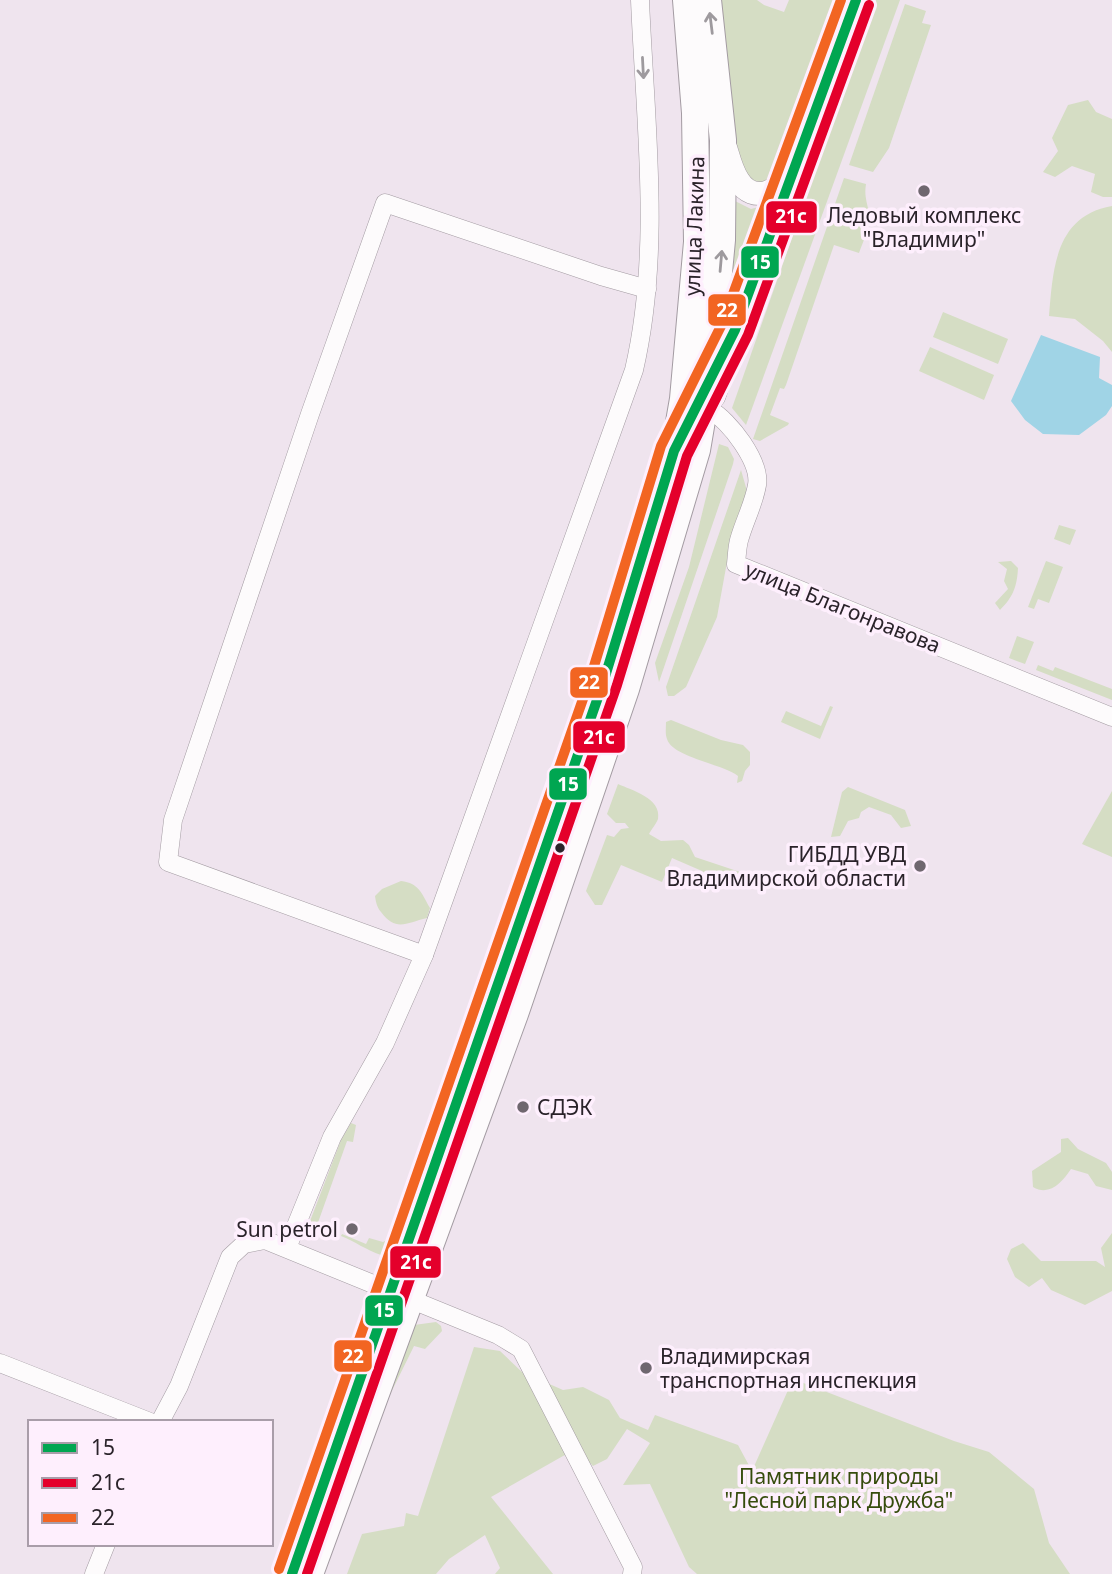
<svg xmlns="http://www.w3.org/2000/svg" width="1112" height="1574" font-family="'Noto Sans',sans-serif">
	<style>
		.green { fill: #d5ddc4 }
		.water { fill: #a0d4e6 }
		.lines { fill: none; stroke-linecap: round; stroke-linejoin: round }
		.minor-casing { stroke: #a39ba2; stroke-width: 19 }
		.major-casing { stroke: #a39ba2; stroke-width: 24 }
		.highway-casing { stroke: #a39ba2; stroke-width: 28 }
		.minor { stroke: #fdfbfc; stroke-width: 18 }
		.major { stroke: #fdfbfc; stroke-width: 23 }
		.highway { stroke: #fdfbfc; stroke-width: 26 }
		.bus-1-casing { stroke: #feeffd; stroke-width: 16 }
		.bus-2-casing { stroke: #feeffd; stroke-width: 16 }
		.bus-3-casing { stroke: #feeffd; stroke-width: 16 }
		.bus-1 { stroke: #00a651; stroke-width: 10 }
		.bus-2 { stroke: #e4002b; stroke-width: 10 }
		.bus-3 { stroke: #f26522; stroke-width: 10 }
		.oneway { stroke: #9e9a9e }
		.poi-dot { fill: #6f676f; stroke: #feeffd; stroke-width: 2.5 }
		.bus-dot { fill: #2a232a; stroke: #feeffd; stroke-width: 2.5 }
		.labels { text-anchor: middle; dominant-baseline: central; stroke-width: 7; stroke-linejoin: round; paint-order: stroke }
		.poi-label { font-size: 21px; fill: #2a232a; stroke: #feeffd; text-anchor: end }
		.street-label { font-size: 21px; fill: #2a232a; stroke: #feeffd }
		.park-label { font-size: 21px; fill: #364c0d; stroke: #feeffd }
		.line-badge { stroke: #feeffd; stroke-width: 2.5 }
		.badge-label { font-size: 19px; text-anchor: middle; font-weight: bold; fill: #fff }
	</style>
	<rect width="100%" height="100%" fill="#efe4ee"/>
	<g class="green">
		<path d="M720 0H757L764 5 784 12 789 0H834L770 180 765 185 750 183 737 154Z"/>
		<path d="M876 0H900L746 425 732 408Z"/>
		<path d="M905 4 926 11 922 23 931 25 889 148 873 172 849 165Z"/>
		<path d="M1088 100 1096 112 1112 119V197H1103L1091 192 1095 174 1072 166 1055 177 1043 172 1058 151 1052 138 1068 105Z"/>
		<path d="M844 178 866 184C864 196 867 202 869 213 871 227 863 241 859 253L834 245 786 385 784 389 780 388 770 415 789 423 788 425 760 441 753 439Z"/>
		<path d="M733 200 751 209 766 205 731 302Z"/>
		<path d="M1112 206V352L1103 341 1075 319 1049 316C1053 269 1055 216 1112 206Z"/>
		<path d="M943 312 1008 339 998 364 933 337Z"/>
		<path d="M930 347 994 375 984 400 919 371Z"/>
		<path d="M719 444 728 447 734 459 733 464 659 682 655 663 689 567Z"/>
		<path d="M741 470 747 491 729 551 717 617 686 687 674 696H668L666 687Z"/>
		<path d="M1059 525 1076 530 1070 545 1054 539Z"/>
		<path d="M1011 561 1018 568C1017 587 1013 597 1000 610L995 603 1008 589 1004 581 1007 569 998 562Z"/>
		<path d="M1046 561 1063 567 1049 603 1038 599 1034 609 1028 607Z"/>
		<path d="M1017 636 1034 642 1025 664 1009 658Z"/>
		<path d="M1038 665 1053 671 1055 667 1112 689V700L1036 670Z"/>
		<path d="M830 706 833 707 820 739 781 722 786 711 821 726Z"/>
		<path d="M671 720 721 740 743 745 750 752V765L745 771 742 781 737 783 738 776C723 764 672 757 667 739 665 734 666 727 666 722Z"/>
		<path d="M618 784C631 790 662 798 658 819 656 824 651 830 649 834L661 841 683 840 689 845 695 857 752 876 753 880 750 882 715 881 702 871 672 858 662 882 621 865 602 905H595L586 891 607 835 614 837 621 829 629 828 625 823H616L607 814Z"/>
		<path d="M848 787 905 810 911 826 901 828 891 815 869 807 861 812 859 818 848 821 840 836 831 837 842 792Z"/>
		<path d="M1112 791V857L1082 844Z"/>
		<path d="M401 881C419 883 422 894 430 908L427 918C406 923 396 932 381 912 377 907 376 903 375 896L382 889Z"/>
		<path d="M351 1123 356 1125 353 1142 347 1141 315 1231 310 1233 307 1229 341 1140Z"/>
		<path d="M1068 1138 1078 1149 1106 1163 1112 1172V1190L1096 1186 1088 1174 1071 1169C1063 1181 1050 1197 1033 1187L1032 1171 1061 1152V1139Z"/>
		<path d="M421 1162 424 1165 394 1248 381 1255C366 1250 356 1242 341 1236L342 1234 366 1244 369 1238 383 1242 387 1240 414 1166Z"/>
		<path d="M1112 1233V1291L1085 1305 1051 1290 1042 1278 1029 1287 1015 1277 1007 1259 1011 1249 1023 1243 1041 1261H1096L1105 1267 1101 1248Z"/>
		<path d="M436 1322 441 1326 442 1331 425 1349 414 1346 377 1421 414 1325Z"/>
		<path d="M474 1347 500 1351 522 1372 563 1390 583 1387 609 1400 620 1418 648 1430 655 1415 738 1445 752 1471 793 1379 954 1441 989 1452 1034 1489 1049 1543 1070 1574H697L689 1567 650 1484 623 1485 650 1443 627 1429 607 1459 593 1466 578 1450 563 1456 491 1497 553 1574H495L500 1568 485 1535 449 1559 436 1574H347L362 1534 404 1526 406 1513 418 1516Z"/>
	</g>
	<path class="water" d="M1041 335 1100 357 1099 378 1112 385V406L1106 415 1079 435 1043 434 1025 420 1011 401Z"/>
	<g class="lines">
		<defs>
			<g id="minor">
				<path d="M710 410C729 420 761 462 757 485 754 503 745 520 740 537 737 545 737 555 736 564L1112 717"/>
				<path d="M424 955 168 862 173 820 310 414 385 203 601 276 647 289"/>
				<path d="M287 1248 332 1137 385 1043 424 955 634 370C662 249 645 122 640 0"/>
				<path d="M0 1363 150 1422"/>
				<path d="M160 1422 179 1386 230 1257 244 1244 265 1240 498 1335 521 1349 633 1567 632 1574"/>
				<path d="M94 1574 106 1544"/>
			</g>
			<g id="major">
				<path d="M726 149C729 159 732 171 738 180 754 206 780 190 792 171"/>
				<path d="M714 396 742 312 856 0"/>
			</g>
			<g id="highway">
				<path d="M292 1574 446 1138 604 680 674 451 683 399 697 242 695 113 686 0"/>
				<path d="M310 1574 515 1014 626 689 697 450 709 379 722 240 723 140 708 0"/>
			</g>
		</defs>
		<use href="#minor" class="minor-casing"/>
		<use href="#major" class="major-casing"/>
		<use href="#highway" class="highway-casing"/>
		<use href="#minor" class="minor"/>
		<use href="#major" class="major"/>
		<use href="#highway" class="highway"/>
		<defs>
			<path id="bus-1" d="M292 1574 604 680 674 451 735 330 856 0"/>
			<path id="bus-2" d="M307 1574 617 685 687 456 748 335 869 5"/>
			<path id="bus-3" d="M279 1569 591 676 661 446 722 324 841 0"/>
		</defs>
		<use href="#bus-1" class="bus-1-casing"/>
		<use href="#bus-2" class="bus-2-casing"/>
		<use href="#bus-3" class="bus-3-casing"/>
		<use href="#bus-1" class="bus-1"/>
		<use href="#bus-2" class="bus-2"/>
		<use href="#bus-3" class="bus-3"/>
	</g>
	<defs><path id="oneway-shaft" d="M-6 0H5M1.5-3L5.5 0L1.5 3" fill="none" stroke-width="1.6" stroke-linecap="round" stroke-linejoin="round" transform="scale(1.75)"/></defs>
	<g class="oneway">
		<use href="#oneway-shaft" transform="translate(711 23) rotate(-97)"/>
		<use href="#oneway-shaft" transform="translate(643 68) rotate(87)"/>
		<use href="#oneway-shaft" transform="translate(721 261) rotate(-85)"/>
	</g>
	<g class="poi-dot">
		<circle cx="924" cy="191" r="7"/>
		<circle cx="920" cy="866" r="7"/>
		<circle cx="523" cy="1107" r="7"/>
		<circle cx="352" cy="1229" r="7"/>
		<circle cx="646" cy="1368" r="7"/>
	</g>
	<circle class="bus-dot" cx="560" cy="848" r="6"/>
	<g class="labels">
		<g class="poi-label">
			<text x="924" y="215" text-anchor="middle">Ледовый комплекс<tspan x="924" dy="24">"Владимир"</tspan></text>
			<text x="906" y="854">ГИБДД УВД<tspan x="906" dy="24">Владимирской области</tspan></text>
			<text x="537" y="1107" text-anchor="start">СДЭК</text>
			<text x="338" y="1229">Sun petrol</text>
			<text x="660" y="1356" text-anchor="start">Владимирская<tspan x="660" dy="24">транспортная инспекция</tspan></text>
		</g>
		<g class="street-label">
			<text transform="translate(694 226) rotate(-88)">улица Лакина</text>
			<text transform="translate(843 607) rotate(22)">улица Благонравова</text>
		</g>
		<g class="park-label">
			<text x="839" y="1476">Памятник природы<tspan x="839" dy="24">"Лесной парк Дружба"</tspan></text>
		</g>
	</g>
	<g class="line-badge">
		<rect x="765" y="200" width="53" height="34" rx="7" fill="#e4002b"/>
		<rect x="740" y="245" width="40" height="34" rx="7" fill="#00a651"/>
		<rect x="707" y="293" width="40" height="34" rx="7" fill="#f26522"/>
		<rect x="569" y="666" width="40" height="33" rx="7" fill="#f26522"/>
		<rect x="572" y="720" width="54" height="34" rx="7" fill="#e4002b"/>
		<rect x="548" y="767" width="40" height="34" rx="7" fill="#00a651"/>
		<rect x="389" y="1245" width="53" height="34" rx="7" fill="#e4002b"/>
		<rect x="364" y="1294" width="40" height="33" rx="7" fill="#00a651"/>
		<rect x="333" y="1339" width="40" height="34" rx="7" fill="#f26522"/>
	</g>
	<g class="badge-label">
		<text x="791" y="223">21с</text>
		<text x="760" y="269">15</text>
		<text x="727" y="317">22</text>
		<text x="589" y="689">22</text>
		<text x="599" y="744">21с</text>
		<text x="568" y="791">15</text>
		<text x="416" y="1269">21с</text>
		<text x="384" y="1317">15</text>
		<text x="353" y="1363">22</text>
	</g>
	<rect x="28" y="1420" width="245" height="126" fill="#feeffd" stroke="#a99da9" stroke-width="2"/>
	<rect x="42" y="1443" width="35" height="10" fill="#00a651" stroke="#a99da9" stroke-width="2"/>
	<text x="91" y="1455" font-size="21" fill="#2a232a">15</text>
	<rect x="42" y="1478" width="35" height="10" fill="#e4002b" stroke="#a99da9" stroke-width="2"/>
	<text x="91" y="1490" font-size="21" fill="#2a232a">21с</text>
	<rect x="42" y="1513" width="35" height="10" fill="#f26522" stroke="#a99da9" stroke-width="2"/>
	<text x="91" y="1525" font-size="21" fill="#2a232a">22</text>
</svg>
